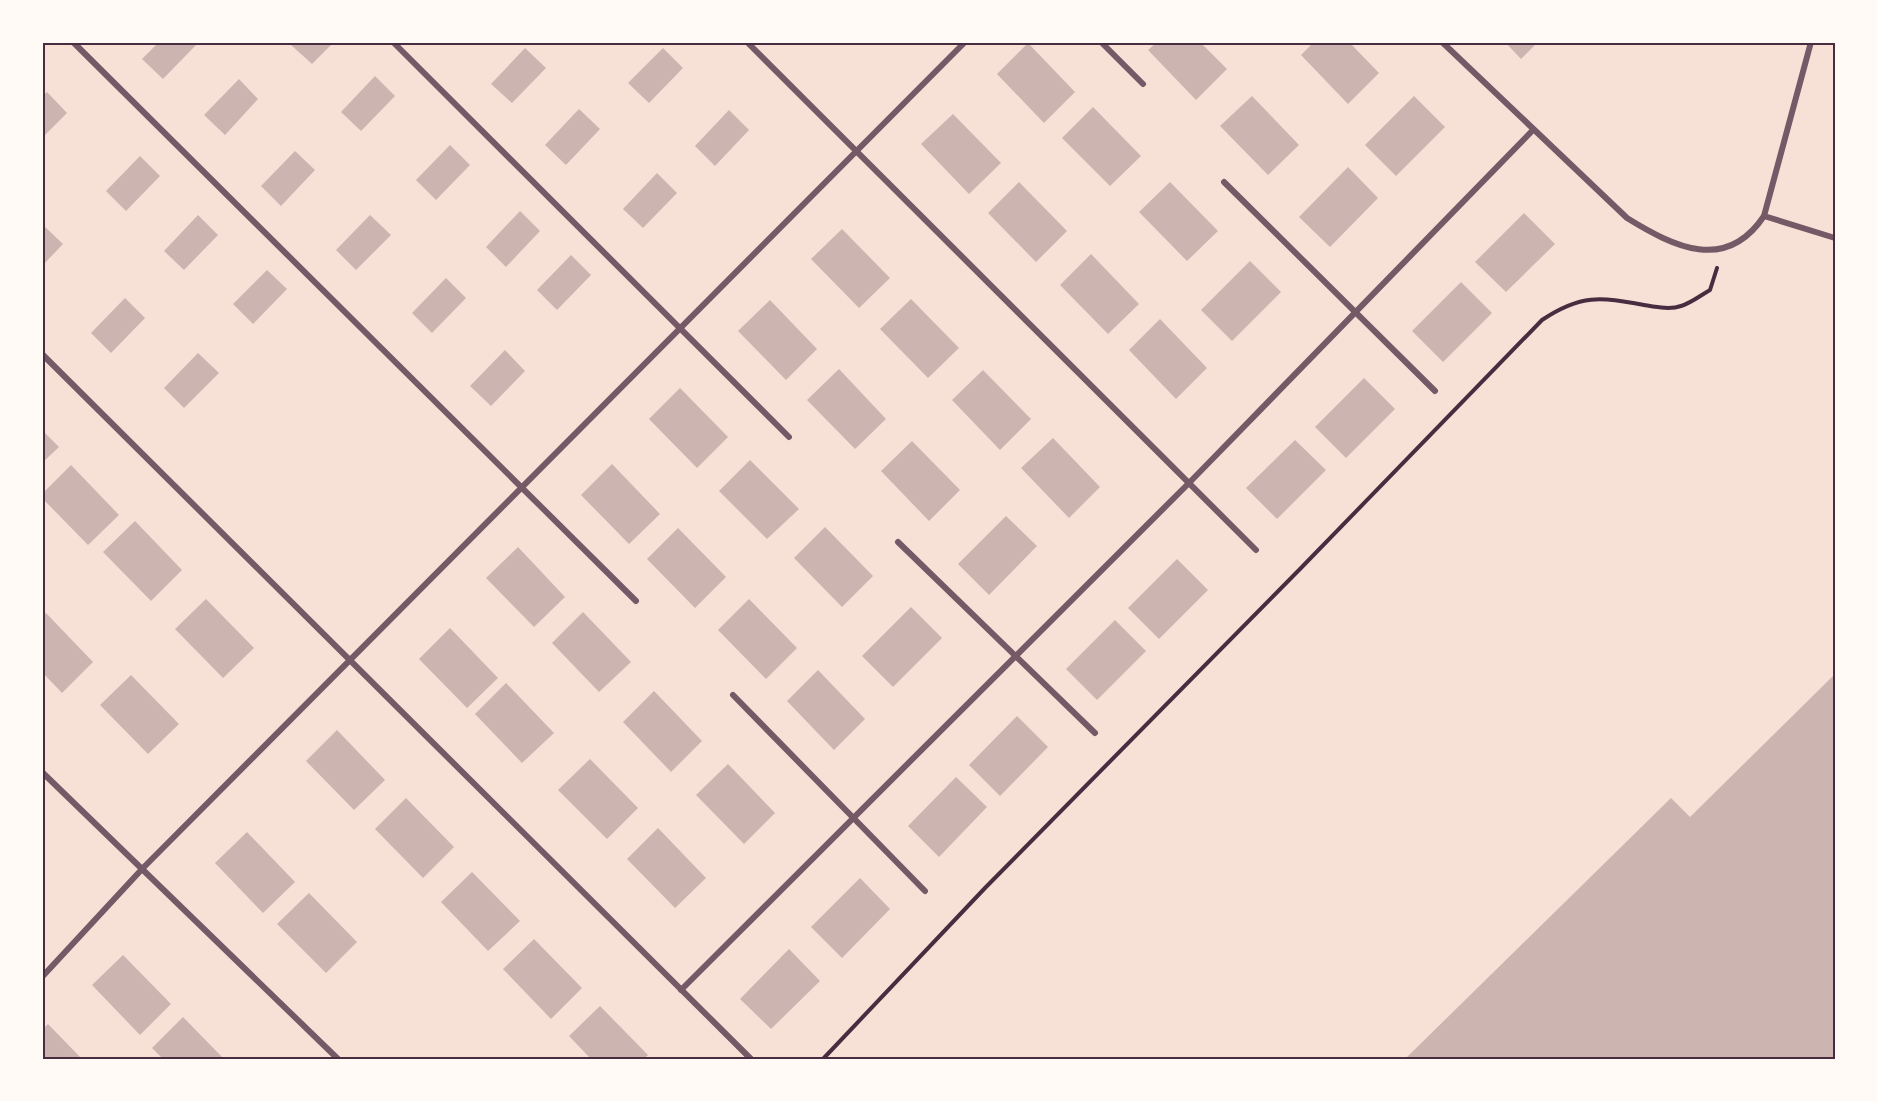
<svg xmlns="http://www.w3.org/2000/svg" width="1877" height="1101" font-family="'Varela Round',sans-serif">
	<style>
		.building { fill: #ccb4b1 }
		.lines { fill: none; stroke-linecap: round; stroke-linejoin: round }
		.path { stroke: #4a2c40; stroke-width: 4 }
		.minor { stroke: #755966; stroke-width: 6 }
		.neatline { fill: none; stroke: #4a2c40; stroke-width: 2 }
	</style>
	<rect width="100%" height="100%" fill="#f7e1d7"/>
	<g class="building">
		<path d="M159 42H195L197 44 163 79 142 59Z"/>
		<path d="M294 42H334L312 64 291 45Z"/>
		<path d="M1157 42H1200L1227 69 1196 100 1148 50Z"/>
		<path d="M1314 42H1349L1379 73 1348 104 1301 55Z"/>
		<path d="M1505 42H1538L1521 59Z"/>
		<path d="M1028 43 1075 92 1044 123 997 74Z"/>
		<path d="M525 48 546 68 512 103 491 84Z"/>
		<path d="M663 48 683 68 649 103 628 83Z"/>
		<path d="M375 76 395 96 361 131 341 112Z"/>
		<path d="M239 79 258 99 225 135 204 115Z"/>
		<path d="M47 92 67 113 42 138V97Z"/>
		<path d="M1252 96 1299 145 1268 175 1220 126Z"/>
		<path d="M1414 96 1445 127 1396 176 1365 145Z"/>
		<path d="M1093 107 1141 156 1110 186 1062 138Z"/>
		<path d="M579 109 600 129 566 165 545 145Z"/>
		<path d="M729 110 749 130 715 166 695 146Z"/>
		<path d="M953 114 1001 163 969 194 921 144Z"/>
		<path d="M450 145 470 165 436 200 416 180Z"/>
		<path d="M295 151 315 170 281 206 261 186Z"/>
		<path d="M140 156 160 176 126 211 106 191Z"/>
		<path d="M1348 167 1378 198 1330 247 1299 217Z"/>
		<path d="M657 173 677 193 643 228 623 209Z"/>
		<path d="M1019 182 1067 231 1036 262 988 213Z"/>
		<path d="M1170 182 1218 231 1187 261 1139 212Z"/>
		<path d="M520 211 540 231 506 267 486 247Z"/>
		<path d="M1524 213 1555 244 1506 292 1475 262Z"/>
		<path d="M198 215 218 235 184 270 164 251Z"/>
		<path d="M370 215 391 235 356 270 336 250Z"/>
		<path d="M42 224 63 244 42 266Z"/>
		<path d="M842 229 890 278 859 308 811 259Z"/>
		<path d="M1091 254 1139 304 1108 334 1060 285Z"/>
		<path d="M571 255 591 275 557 310 537 290Z"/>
		<path d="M1250 261 1281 292 1232 341 1201 310Z"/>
		<path d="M267 270 287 289 253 324 233 304Z"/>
		<path d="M446 278 466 298 432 333 412 313Z"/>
		<path d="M1461 282 1492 313 1443 362 1412 331Z"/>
		<path d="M125 298 145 318 111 353 91 333Z"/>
		<path d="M911 299 959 348 928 378 880 329Z"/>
		<path d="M770 300 817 349 786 380 738 331Z"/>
		<path d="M1160 319 1207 368 1176 399 1129 350Z"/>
		<path d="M505 350 525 371 491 406 470 386Z"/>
		<path d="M198 353 219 373 184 408 164 388Z"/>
		<path d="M839 369 886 419 855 449 807 400Z"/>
		<path d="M983 370 1031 419 1000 450 952 400Z"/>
		<path d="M1364 378 1395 409 1346 458 1315 427Z"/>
		<path d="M680 388 728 437 697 468 649 419Z"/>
		<path d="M42 430 59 447 42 463Z"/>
		<path d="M1053 438 1100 487 1069 518 1021 468Z"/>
		<path d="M1295 440 1326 470 1277 519 1246 488Z"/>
		<path d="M912 441 960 490 929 521 881 471Z"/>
		<path d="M750 460 799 509 767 539 719 491Z"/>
		<path d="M612 464 660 514 629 544 581 495Z"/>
		<path d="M71 465 119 515 88 545 42 498V494Z"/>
		<path d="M1006 516 1037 546 989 595 958 564Z"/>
		<path d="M135 521 182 570 151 601 103 552Z"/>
		<path d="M825 527 873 576 842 607 794 558Z"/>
		<path d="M678 528 726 577 695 608 647 559Z"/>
		<path d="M518 547 565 597 534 627 486 578Z"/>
		<path d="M1177 559 1208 590 1159 639 1128 608Z"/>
		<path d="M206 599 254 648 223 678 175 629Z"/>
		<path d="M749 599 797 648 766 679 718 630Z"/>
		<path d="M911 607 942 638 893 687 862 656Z"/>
		<path d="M583 612 631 662 599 692 552 643Z"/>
		<path d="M46 613 93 662 62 693 42 672V617Z"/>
		<path d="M1115 620 1146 651 1097 700 1066 669Z"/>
		<path d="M450 628 498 678 467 708 419 659Z"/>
		<path d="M818 670 865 719 834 750 787 701Z"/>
		<path d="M1835 674V1059H1405L1671 798 1690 817Z"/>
		<path d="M131 675 179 724 148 754 100 705Z"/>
		<path d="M506 683 554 733 522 763 475 714Z"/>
		<path d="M654 691 702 741 671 772 623 722Z"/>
		<path d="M1017 716 1048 747 1000 796 969 765Z"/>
		<path d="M337 730 385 780 354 810 306 761Z"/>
		<path d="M590 759 638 808 607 839 558 790Z"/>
		<path d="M728 764 775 813 744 844 696 795Z"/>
		<path d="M956 777 987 807 939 857 908 826Z"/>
		<path d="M406 798 454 847 423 878 375 829Z"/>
		<path d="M658 828 706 878 675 908 627 859Z"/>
		<path d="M247 832 295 882 263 913 215 863Z"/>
		<path d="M472 872 520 921 488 951 441 902Z"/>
		<path d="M860 878 890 909 842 958 811 927Z"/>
		<path d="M309 893 357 942 326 973 277 924Z"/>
		<path d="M534 939 582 988 551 1019 503 969Z"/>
		<path d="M789 949 820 981 771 1029 740 999Z"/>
		<path d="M123 955 171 1004 140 1035 92 985Z"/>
		<path d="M600 1006 648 1055 644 1059H591L569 1036Z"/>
		<path d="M183 1017 224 1059H163L152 1048Z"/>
		<path d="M48 1024 82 1059H42V1030Z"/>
	</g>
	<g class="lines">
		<path class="path" d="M823 1059 985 888 1300 569 1542 320C1581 294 1600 297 1644 305 1656 307 1670 310 1681 306 1691 303 1701 295 1710 290L1717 268"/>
		<g class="minor">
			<path d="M73 42 636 601"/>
			<path d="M393 42 789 437"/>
			<path d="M747 42 1256 550"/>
			<path d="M1101 42 1143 84"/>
			<path d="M1442 42 1627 218C1674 247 1726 273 1764 216L1811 42"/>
			<path d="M1224 182 1435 391"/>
			<path d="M1764 216 1835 238"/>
			<path d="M42 354 751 1059"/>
			<path d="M898 542 1095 733"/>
			<path d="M733 695 925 891"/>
			<path d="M42 772 338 1059"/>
			<path d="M42 977 143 868 965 42"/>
			<path d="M681 990 1189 483 1533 130"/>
		</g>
	</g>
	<rect width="1877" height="1101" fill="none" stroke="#fffaf5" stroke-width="87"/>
	<rect x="44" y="44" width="1790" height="1014" class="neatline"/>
</svg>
